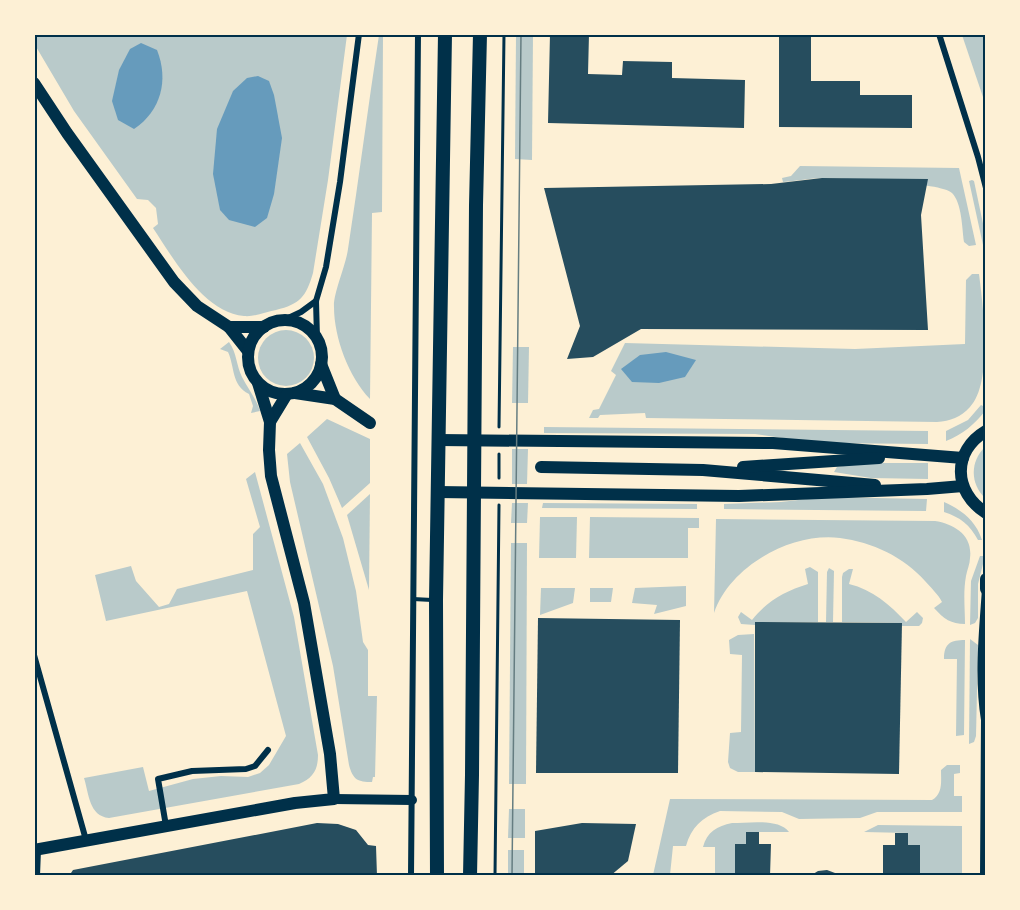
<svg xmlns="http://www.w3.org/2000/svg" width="1020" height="910" font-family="Mulish,sans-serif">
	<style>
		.green { fill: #b9caca }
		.water { fill: #669bbc }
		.building { fill: #264d5e }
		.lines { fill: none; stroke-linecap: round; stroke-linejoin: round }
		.path { stroke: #003049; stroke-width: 3 }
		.service { stroke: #003049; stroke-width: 4 }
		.minor { stroke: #003049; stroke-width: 6 }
		.tertiary { stroke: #003049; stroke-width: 10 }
		.secondary { stroke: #003049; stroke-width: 12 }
		.primary { stroke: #003049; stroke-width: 14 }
		.tram { stroke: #657d81; stroke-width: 1.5 }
		.neatline { fill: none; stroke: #003049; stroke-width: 2 }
	</style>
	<rect width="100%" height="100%" fill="#fdf0d5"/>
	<g class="green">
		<path d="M34 35H347L328 180 313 273C306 297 300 304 276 310 265 312 255 317 244 316 204 313 173 258 153 228L158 224 156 208 148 200 137 199 74 111 35 45Z"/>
		<path d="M379 35H383L382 212 372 213 370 399C349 377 334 338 334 307 333 294 346 265 348 249 359 178 368 106 379 35Z"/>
		<path d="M516 35H533L532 160 515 159Z"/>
		<path d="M962 35H985V103Z"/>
		<path d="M800 166 959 168 976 245 969 246 964 242C962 228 962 203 952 193 941 182 845 179 824 178 811 178 796 181 783 182L782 178 791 176Z"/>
		<path d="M972 180 974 181 985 233V244L983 245 969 181Z"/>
		<path d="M972 274H979C983 305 993 383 970 407 961 417 950 421 937 422L646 418 645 413 600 415 598 418H589L593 410 599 409 616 375 611 371 625 343 855 349 965 344 966 280Z"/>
		<circle cx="286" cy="358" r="28"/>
		<path d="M229 342C237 353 236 365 242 377 248 389 256 398 260 411L251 413 253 406 249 394C231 385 235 367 228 352L220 349Z"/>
		<path d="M513 347H529L528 403H512Z"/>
		<path d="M981 405 985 407V411C975 424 962 435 946 441V431L968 420Z"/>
		<path d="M327 419 370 439V483L342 508 329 478 307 437Z"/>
		<path d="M544 427 928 431V444L818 443 755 434 544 433Z"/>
		<path d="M300 443 323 484 343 538 356 591 363 642 368 650V696H377L375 777H373L372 782C358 782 353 780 349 765L333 666 290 482 287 454Z"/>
		<path d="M985 447V498C970 484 970 461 985 447Z"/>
		<path d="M512 449H528L527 484H512Z"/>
		<path d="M862 463H928V479L871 478 834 472 837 467Z"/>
		<path d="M255 472 294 617 318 755C318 770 313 778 299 784L109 818C89 816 89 794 84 778L143 767 149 791 193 779 221 776 248 777 260 773 269 765 286 736 247 591 106 621 95 575 131 566 136 581 159 607 169 604 177 589 253 570V534L260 527 246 479Z"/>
		<path d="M370 494 369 590 347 515Z"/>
		<path d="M824 497 927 499 926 511 724 509V504L781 502Z"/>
		<path d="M944 502C962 510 976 521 982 540H978C970 525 960 517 944 512Z"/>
		<path d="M512 503H528L527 523H511Z"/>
		<path d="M543 503 697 504V509L542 508Z"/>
		<path d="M540 517H577L576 558H539Z"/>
		<path d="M590 517 699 518V528H688V558H589Z"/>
		<path d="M716 519 935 521C954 524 973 535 970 558 970 564 967 570 966 576 963 592 965 609 965 624 951 624 944 619 934 608L942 602C938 594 931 588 925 581 904 557 872 542 840 538 791 532 730 566 714 613Z"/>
		<path d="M511 543H527L526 784H509Z"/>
		<path d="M980 556H985L978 584V618L975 623 970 625 971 581Z"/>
		<path d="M810 567 818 572V622H756L755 625 741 624 738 617 741 612 752 620C767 601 785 591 808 584L805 569Z"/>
		<path d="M829 568 834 571 833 622H826L827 572Z"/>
		<path d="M849 569H853L849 584C873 590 889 604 906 622L917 612 923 618 922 623 919 626H901V623L842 622V577L843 573Z"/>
		<path d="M686 586V606L654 614 657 605 632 603 635 588Z"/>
		<path d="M541 588H575L573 603 540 615Z"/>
		<path d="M590 588H613L611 602H590Z"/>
		<path d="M754 634 755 772H738L730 768 728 762 730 733 741 732 742 655 730 654 729 640 738 635Z"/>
		<path d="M970 639 978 645 976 736 974 742 969 744Z"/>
		<path d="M965 640 964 735 956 736 957 659H944C944 643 951 640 965 640Z"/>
		<path d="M947 765H960V773L954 774V796H962V812H877L860 818 799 819 782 812 720 811C702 817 691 828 686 846H673L670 875H653L670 799 932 800C943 794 941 781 941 770Z"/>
		<path d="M509 809H525V838H508Z"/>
		<path d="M732 823C748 823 779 818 789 832H746V844H735V875H715V847H703C707 832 717 826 732 823Z"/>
		<path d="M878 825 962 826V875H920L908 845V833L864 832Z"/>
		<rect x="508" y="850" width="16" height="25"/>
	</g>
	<g class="water">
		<path d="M141 43 157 50C169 80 161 111 134 129L118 120 112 101 119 70 130 49Z"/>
		<path d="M258 76 269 81 274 95 282 138 274 194 267 218 255 227 229 220 220 210 213 174 217 129 233 91 247 78Z"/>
		<path d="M666 352 696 360 685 377 659 383 632 382 621 369 640 355Z"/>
	</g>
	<g class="building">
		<path d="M550 34H589L588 74 622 75 623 61 672 62V78L745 80 744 128 548 123Z"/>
		<path d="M779 34H811V81H860V95H912V128L779 127Z"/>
		<path d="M822 178 928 179 921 215 928 330 641 329 593 357 567 359 580 326 544 188 771 184Z"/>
		<path d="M538 618 680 620 678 773H536Z"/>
		<path d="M755 622 902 623 899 774 755 772Z"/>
		<path d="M317 823 338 824 356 830 368 845 376 846 377 876H69L73 870Z"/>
		<path d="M582 823 636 824 628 861 610 876H535V831Z"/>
		<path d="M746 832H759V844H771L770 876H735V844H746Z"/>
		<path d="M895 833H908V845H920V876H883V845H895Z"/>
		<path d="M827 870 843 876H810L818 871Z"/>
	</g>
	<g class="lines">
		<g class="path">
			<path d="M499 427 504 34"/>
			<path d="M499 454V478"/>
			<path d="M495 876 499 505"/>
		</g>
		<path class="service" d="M413 599 432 600"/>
		<g class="minor">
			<path d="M939 34 978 157 986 188"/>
			<path d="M284 320 301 312 316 301"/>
			<path d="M317 338 316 301 326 267 340 182 359 34"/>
			<path d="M34 655 86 840"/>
			<path d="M166 826 158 779 192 771 246 769 255 766 268 750"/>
			<path d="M37 876 38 850"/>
			<path d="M411 876 418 34"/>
			<path d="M983 876 984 720C977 677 982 632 985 589"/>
		</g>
		<path class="tertiary" d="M334 799 412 800"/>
		<g class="secondary">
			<path d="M34 83 67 133 174 282 197 306 229 327 248 351"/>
			<circle cx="285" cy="357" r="37"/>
			<path d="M229 327H264"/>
			<path d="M321 364 335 399"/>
			<path d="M295 393 335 399 370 423"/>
			<path d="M270 422 287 394"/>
			<path d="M986 431C952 451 953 492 986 513"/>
			<path d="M439 440 773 443 963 458"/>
			<path d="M541 467 703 470 875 485"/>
			<path d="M743 467 879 458"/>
			<path d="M438 492 739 496 927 489 963 486"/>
			<path d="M986 579V589"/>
			<path d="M34 850 295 803 334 799 330 754 304 603 271 476 269 450 270 422 258 383"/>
		</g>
		<g class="primary">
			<path d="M437 876 436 600 445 34"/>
			<path d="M470 876 472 775 476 205 480 34"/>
		</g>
		<path class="tram" d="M512 876 521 34"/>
	</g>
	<rect width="1020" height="910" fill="none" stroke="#fdf0d5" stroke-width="72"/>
	<rect x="36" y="36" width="948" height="838" class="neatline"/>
</svg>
